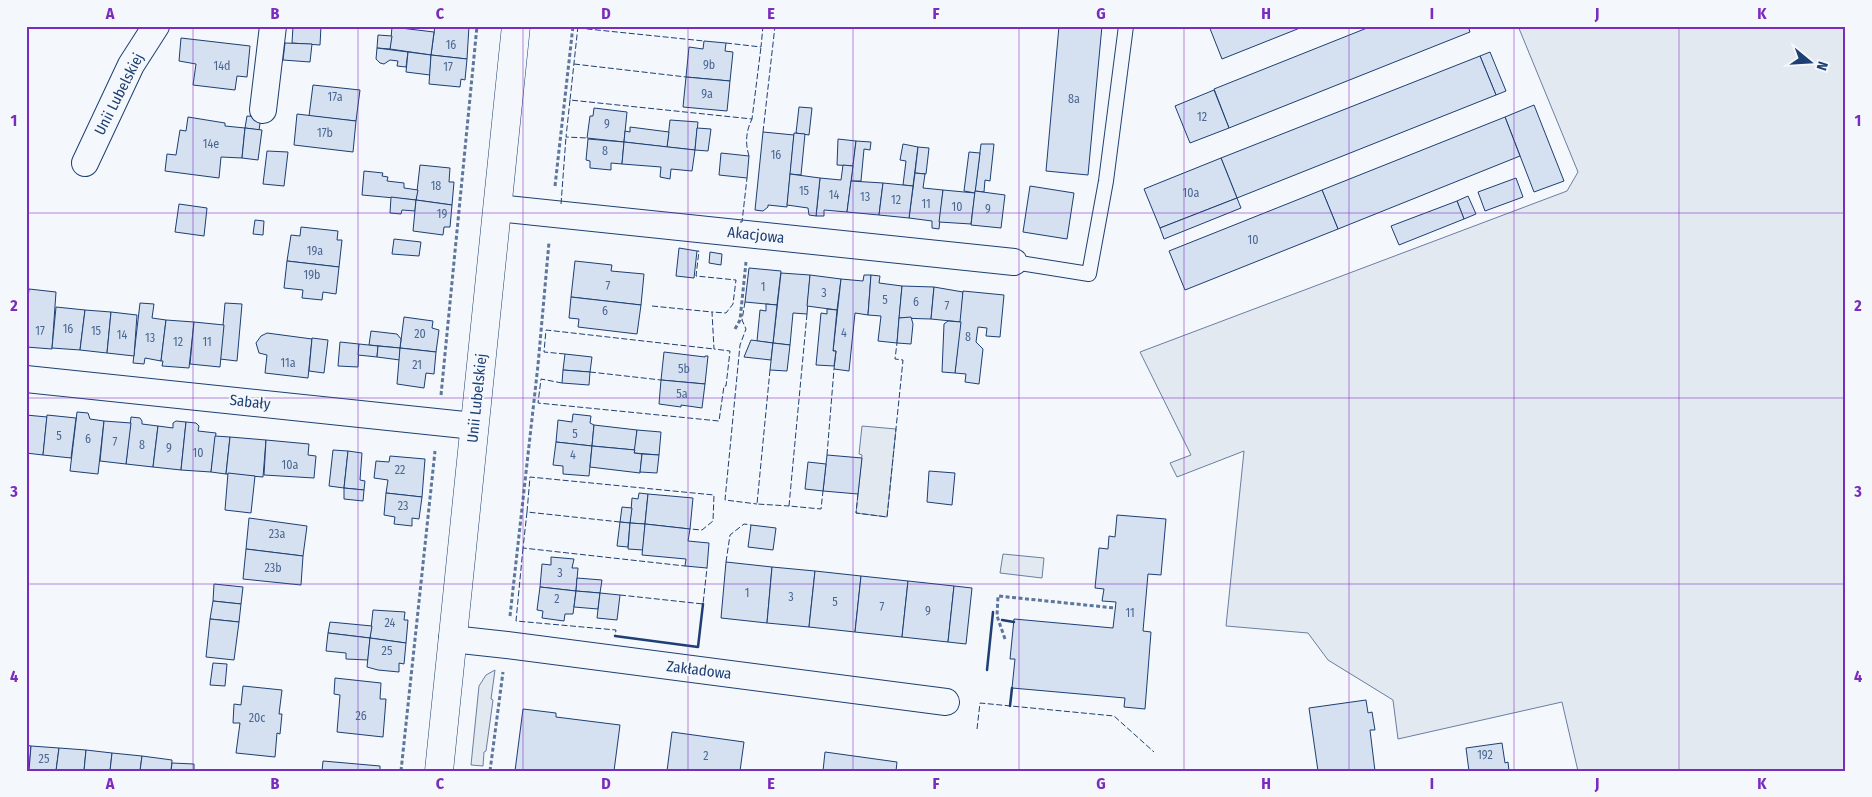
<svg xmlns="http://www.w3.org/2000/svg" width="1872" height="797" font-family="'Fira Sans Condensed',sans-serif">
	<style>
		.green { fill: #e3e9f0; stroke: #687fa3 }
		.building { fill: #d5e0f0; stroke: #1d3f73 }
		.lines { fill: none; stroke-linecap: round; stroke-linejoin: round }
		.lane-casing { stroke: #1d3f73; stroke-width: 16 }
		.street-casing { stroke: #1d3f73; stroke-width: 28 }
		.secondary-casing { stroke: #1d3f73; stroke-width: 29 }
		.path { stroke: #5e769c; stroke-width: 3; stroke-dasharray: 4 2.5; stroke-linecap: butt }
		.lane { stroke: #f4f7fb; stroke-width: 14 }
		.street { stroke: #f4f7fb; stroke-width: 26 }
		.secondary { stroke: #f4f7fb; stroke-width: 28 }
		.fence { stroke: #1d3f73; stroke-width: 1; stroke-dasharray: 6 2.5; stroke-linecap: butt }
		.wall { stroke: #1d3f73; stroke-width: 2.5 }
		.grid { fill: none; stroke: #7b2cbf; stroke-width: 1; stroke-opacity: 0.55 }
		.labels { text-anchor: middle; dominant-baseline: central; stroke-width: 4; stroke-linejoin: round; paint-order: stroke }
		.number-label { font-size: 12px; fill: #4b6792 }
		.street-label { font-size: 15px; fill: #1d3f73; stroke: #f4f7fb }
		.neatline { fill: none; stroke: #7b2cbf; stroke-width: 2 }
		.grid-label { font-size: 16px; text-anchor: middle; font-weight: bold; fill: #7b2cbf }
	</style>
	<rect width="100%" height="100%" fill="#f4f7fb"/>
	<g class="green">
		<path d="M1518 26H1846V771H1578L1562 702 1398 739 1393 700 1328 660 1308 633 1226 626 1244 451 1177 477 1170 463 1191 455 1140 352 1567 191 1578 172Z"/>
		<path d="M862 426 896 429 887 517 856 513 862 455 859 454Z"/>
		<path d="M1003 554 1044 558 1042 578 1000 573Z"/>
		<path d="M495 670 491 699 493 700 486 751 484 752 483 766 471 765 479 686 486 675Z"/>
	</g>
	<g class="building">
		<path d="M293 26H321L320 45 292 43Z"/>
		<path d="M435 26H469L467 59 431 55Z"/>
		<path d="M1059 26H1102L1088 175 1046 171Z"/>
		<path d="M1209 26H1305L1222 59Z"/>
		<path d="M1372 26H1468L1470 32 1229 128 1214 89Z"/>
		<path d="M392 27 434 32 431 55 390 49Z"/>
		<path d="M378 35 392 36 390 49 377 48Z"/>
		<path d="M181 38 250 46 247 77 237 76 235 90 193 85 196 64 179 61Z"/>
		<path d="M704 41 726 43 725 51 733 52 730 81 686 77 689 47 703 49Z"/>
		<path d="M285 43 312 44 310 62 283 60Z"/>
		<path d="M377 48 408 52 406 67 397 66 398 61 390 60 384 64 380 63 376 59Z"/>
		<path d="M408 52 431 55 430 75 406 72Z"/>
		<path d="M1490 52 1506 91 1496 95 1480 56Z"/>
		<path d="M431 55 467 59 465 80 461 79 460 87 429 84Z"/>
		<path d="M1480 56 1496 95 1237 198 1221 158Z"/>
		<path d="M686 77 730 81 727 111 683 107Z"/>
		<path d="M313 85 360 90 356 121 309 116Z"/>
		<path d="M1214 90 1229 128 1190 143 1175 106Z"/>
		<path d="M1534 105 1564 181 1534 192 1505 117Z"/>
		<path d="M799 107 812 108 809 135 796 133Z"/>
		<path d="M594 108 627 112 624 142 587 138 590 116H593Z"/>
		<path d="M297 114 356 121 353 152 294 145Z"/>
		<path d="M247 116 261 117 259 130 245 128Z"/>
		<path d="M188 117 225 123V126L245 128 242 158 221 157 219 178 165 171 167 154 176 155 180 130 186 131Z"/>
		<path d="M1505 117 1520 156 1338 229 1322 190Z"/>
		<path d="M670 120 698 122 695 150 667 147Z"/>
		<path d="M630 127 669 132 667 147 624 142 625 131 630 132Z"/>
		<path d="M245 128 262 130 258 160 242 158Z"/>
		<path d="M697 128 711 129 708 151 695 150Z"/>
		<path d="M763 132 794 135 787 207 768 205V207L763 211 755 210Z"/>
		<path d="M794 133 805 134 801 175 790 174Z"/>
		<path d="M588 139 624 142 622 164 611 163V170L590 168V161L586 160Z"/>
		<path d="M838 139 856 141 853 166 837 165Z"/>
		<path d="M856 141 871 142 870 150 864 149 861 181H851Z"/>
		<path d="M624 142 695 150 692 171 671 169 670 179 660 177 661 167 622 164Z"/>
		<path d="M903 144 918 147 913 186 903 185 906 161 900 160Z"/>
		<path d="M981 144H994L990 181 985 180 984 192 975 191Z"/>
		<path d="M918 147 929 148 926 174 915 173Z"/>
		<path d="M267 151 288 152 284 186 263 184Z"/>
		<path d="M969 152 980 153 975 193 964 191Z"/>
		<path d="M721 153 749 156 747 178 719 175Z"/>
		<path d="M1221 158 1237 198 1160 228 1144 189Z"/>
		<path d="M420 165 450 168 449 182H454L452 205 416 200Z"/>
		<path d="M843 165 853 166 847 212 824 210V216H816L820 178 841 180Z"/>
		<path d="M364 171 383 173 382 176 388 177 387 181 404 183V188L418 190 416 200 362 195Z"/>
		<path d="M915 173 925 174 923 188 943 190 939 229 932 228V221L909 218Z"/>
		<path d="M790 174 820 178 816 216 809 215 808 208 787 205Z"/>
		<path d="M1516 178 1523 197 1485 211 1478 192Z"/>
		<path d="M851 181 883 183 879 215 847 212Z"/>
		<path d="M883 183 913 186 909 218 879 215Z"/>
		<path d="M1030 186 1074 193 1067 239 1023 232Z"/>
		<path d="M943 190 975 193 971 224 939 222Z"/>
		<path d="M1322 190 1338 229 1185 290 1169 251Z"/>
		<path d="M975 191 1005 195 1001 228 971 225Z"/>
		<path d="M1468 196 1476 214 1464 219 1457 201Z"/>
		<path d="M391 197 416 200 415 211 402 210 401 214 390 213Z"/>
		<path d="M1237 198 1241 208 1164 239 1160 228Z"/>
		<path d="M416 200 452 205 450 227H444L443 235 413 231Z"/>
		<path d="M1457 201 1464 219 1399 245 1391 226Z"/>
		<path d="M179 204 207 208 204 236 175 232Z"/>
		<path d="M255 220 264 221 263 235 253 234Z"/>
		<path d="M301 227 338 231 337 240H342L339 267 287 261 291 235 300 236Z"/>
		<path d="M394 239 421 242 419 256 392 254Z"/>
		<path d="M679 248 697 251 694 278 676 276Z"/>
		<path d="M710 252 722 254 721 265 709 263Z"/>
		<path d="M287 261 339 267 336 294 323 292 322 300 302 298 303 290 284 288Z"/>
		<path d="M575 261 612 265 611 271 644 274 641 305 571 297Z"/>
		<path d="M749 268 781 271 777 305 745 302Z"/>
		<path d="M781 273 810 275 807 314 793 313 790 345 773 343Z"/>
		<path d="M810 275 841 279 837 310 807 306Z"/>
		<path d="M864 275H871L868 315 855 313 849 371 834 369 836 351H833L841 279 863 281Z"/>
		<path d="M871 275 880 276 879 283 902 286 897 343 878 341 881 316 868 315Z"/>
		<path d="M902 286 934 287 931 319 899 318Z"/>
		<path d="M934 287 963 292 961 322 931 319Z"/>
		<path d="M29 289 56 292 52 349 26 347V315Z"/>
		<path d="M963 291 1004 295 1000 337 986 336 987 328 978 327 976 342 983 349 979 384 965 382 966 374 955 373Z"/>
		<path d="M571 297 641 305 637 334 578 327 579 319 569 318Z"/>
		<path d="M140 303 154 304 152 318 166 320 161 361 145 358 144 364 133 363Z"/>
		<path d="M225 303 242 304 237 361 220 359Z"/>
		<path d="M766 304 777 305 773 343 757 341 760 310 766 311Z"/>
		<path d="M56 307 85 310 80 350 52 348Z"/>
		<path d="M827 309 837 310 833 351H836L834 366 816 365 821 313 827 314Z"/>
		<path d="M85 310 111 312 107 353 80 350Z"/>
		<path d="M111 312 137 315 134 356 107 353Z"/>
		<path d="M404 317 433 321 432 328 439 330 436 352 400 348Z"/>
		<path d="M911 317 913 324 911 344 897 343 899 318Z"/>
		<path d="M166 320 194 322 189 368 162 366 163 361H161Z"/>
		<path d="M948 321 961 322 955 373 942 372 944 324Z"/>
		<path d="M194 322 224 325 220 367 190 364Z"/>
		<path d="M371 331 397 334 401 339 400 348 369 345Z"/>
		<path d="M267 333 312 339 308 378 265 373 267 355 259 353 256 343 261 336Z"/>
		<path d="M312 338 328 340 324 373 309 371Z"/>
		<path d="M751 340 773 343 771 360 744 357Z"/>
		<path d="M340 342 359 344 358 367 338 366Z"/>
		<path d="M773 343 790 345 787 371 770 370Z"/>
		<path d="M359 344 378 346 377 357 358 355Z"/>
		<path d="M378 346 400 348V360L377 357Z"/>
		<path d="M400 348 436 352 434 374 426 373 424 388 397 384Z"/>
		<path d="M664 352 705 357V356H708L705 384 661 380Z"/>
		<path d="M565 354 592 357 590 372 563 370Z"/>
		<path d="M563 370 590 372 589 385 562 383Z"/>
		<path d="M661 380 705 384 702 408 681 405V407L659 404Z"/>
		<path d="M77 412 88 413 90 419 104 421 98 474 70 471Z"/>
		<path d="M573 414 591 416 590 423 594 425 592 446 556 442 558 420 572 422Z"/>
		<path d="M26 415 47 417 43 455 26 453Z"/>
		<path d="M47 415 76 418 71 458 43 455Z"/>
		<path d="M131 417 140 418 142 421V424L158 426 153 467 126 464Z"/>
		<path d="M104 421 131 423 126 464 100 461Z"/>
		<path d="M176 421 186 422 181 470 153 467 158 426 173 428V423Z"/>
		<path d="M186 422 196 423 199 426 198 431 216 433 211 472 181 470Z"/>
		<path d="M594 425 637 430 635 450 592 446Z"/>
		<path d="M637 430 661 432 659 455 634 453Z"/>
		<path d="M215 436 230 437 226 474 211 472Z"/>
		<path d="M230 437 266 440 263 477 226 474Z"/>
		<path d="M266 440 309 444 308 455 316 456 314 478 264 475Z"/>
		<path d="M556 442 592 446 589 476 563 474V466L553 465Z"/>
		<path d="M592 446 635 450 634 453 642 454 640 473 590 467Z"/>
		<path d="M333 450 348 451 344 488 329 486Z"/>
		<path d="M348 451 362 453 360 480 365 481 364 490 344 488Z"/>
		<path d="M642 454 659 455 657 473 640 472Z"/>
		<path d="M827 455 862 458 858 494 823 491Z"/>
		<path d="M390 456 425 459 422 497 386 493 388 480 374 478 376 461 389 462Z"/>
		<path d="M808 462 826 464 823 491 805 489Z"/>
		<path d="M929 471 955 473 952 505 927 502Z"/>
		<path d="M228 473 255 476 251 513 225 510Z"/>
		<path d="M344 488 364 490 363 501 344 499Z"/>
		<path d="M386 493 422 497 419 519 412 518V526L394 524 395 517 384 515Z"/>
		<path d="M639 493 648 494 645 524 630 523 632 498 638 499Z"/>
		<path d="M648 494 693 498 690 529 645 524Z"/>
		<path d="M622 507 632 508 630 523 620 522Z"/>
		<path d="M1117 515 1166 519 1161 575 1148 574 1143 631 1151 632 1145 709 1124 707 1125 698 1012 688 1015 659H1010L1014 619 1113 628 1116 602 1102 601 1104 589 1095 588 1099 548 1108 549 1109 536 1115 537Z"/>
		<path d="M249 518 307 526 303 556 246 549Z"/>
		<path d="M620 522 630 523 628 547 617 546Z"/>
		<path d="M630 523 645 524 643 550 628 549Z"/>
		<path d="M645 524 690 529 688 541 709 543 707 568 685 566 686 559 642 555Z"/>
		<path d="M751 525 776 528 773 550 748 547Z"/>
		<path d="M246 549 303 556 301 585 243 579Z"/>
		<path d="M551 557 574 559 572 568H578L576 591 540 587 542 564 551 565Z"/>
		<path d="M726 562 772 567 767 623 721 618Z"/>
		<path d="M772 567 815 571 809 627 767 623Z"/>
		<path d="M815 571 861 576 855 632 809 627Z"/>
		<path d="M861 576 908 581 902 637 855 632Z"/>
		<path d="M577 578 602 580 600 593 576 591Z"/>
		<path d="M908 581 954 586 948 642 902 637Z"/>
		<path d="M214 584 243 587 241 604 213 601Z"/>
		<path d="M954 586 972 588 966 644 948 642Z"/>
		<path d="M540 587 576 591 573 614H565L564 621 542 618 543 611 537 610Z"/>
		<path d="M576 591 600 593 598 609 574 607Z"/>
		<path d="M600 593 620 595 617 620 597 618Z"/>
		<path d="M213 601 241 604 239 622 210 619Z"/>
		<path d="M373 610 405 612 404 620H408L406 643 370 638Z"/>
		<path d="M210 619 239 622 234 660 206 657Z"/>
		<path d="M330 622 372 626 370 638 328 633Z"/>
		<path d="M328 633 370 638 368 660 346 659V653L326 651Z"/>
		<path d="M370 638 406 643 404 664 399 663V672L378 670 367 667Z"/>
		<path d="M213 663 227 664 225 686 210 685Z"/>
		<path d="M335 678 381 683 380 699H386L383 737 337 732 340 695 334 694Z"/>
		<path d="M243 686 282 690 279 714H282L280 734 277 733 275 757 236 753 240 723H233L234 704 241 705Z"/>
		<path d="M1366 700 1368 713 1372 712 1375 730H1370L1375 771H1318L1309 708Z"/>
		<path d="M523 709 556 713V717L620 725 614 771H515Z"/>
		<path d="M672 732 744 742 740 771H667Z"/>
		<path d="M1502 743 1505 763 1508 762 1509 771H1469L1466 748Z"/>
		<path d="M26 745 31 746 29 771H26Z"/>
		<path d="M31 746 59 748 56 771H29Z"/>
		<path d="M59 748 86 750 84 771H56Z"/>
		<path d="M86 750 112 753 110 771H84Z"/>
		<path d="M825 752 897 762 896 771H823Z"/>
		<path d="M112 753 142 756 140 771H110Z"/>
		<path d="M142 756 172 760 171 771H140Z"/>
		<path d="M323 761 380 766V771H322Z"/>
		<path d="M172 763 194 764V771H171Z"/>
	</g>
	<g class="lines">
		<defs>
			<path id="lane" d="M1014 262 1089 274 1106 181 1126 26"/>
			<g id="street">
				<path d="M263 110 273 26"/>
				<path d="M85 163 131 65 156 26"/>
				<path d="M497 208 1014 262"/>
				<path d="M26 379 474 426"/>
				<path d="M452 639 507 645 946 702"/>
			</g>
			<path id="secondary" d="M439 771 516 26"/>
		</defs>
		<use href="#lane" class="lane-casing"/>
		<use href="#street" class="street-casing"/>
		<use href="#secondary" class="secondary-casing"/>
		<g class="path">
			<path d="M555 186 573 26"/>
			<path d="M735 329 740 320 746 262"/>
			<path d="M441 395 477 26"/>
			<path d="M510 616 538 365 549 242"/>
			<path d="M1005 639 997 616 998 596 1115 608"/>
			<path d="M401 771 435 451"/>
			<path d="M490 771 503 672"/>
		</g>
		<use href="#lane" class="lane"/>
		<use href="#street" class="street"/>
		<use href="#secondary" class="secondary"/>
		<g class="fence">
			<path d="M578 26 570 100 752 119 761 47"/>
			<path d="M578 28 704 41"/>
			<path d="M726 43 761 47 763 26"/>
			<path d="M574 64 686 77"/>
			<path d="M570 100 566 137 587 138"/>
			<path d="M763 132 775 26"/>
			<path d="M749 156C745 143 746 131 752 119"/>
			<path d="M561 204 566 137"/>
			<path d="M740 222H742L747 178"/>
			<path d="M745 302 742 320 746 329 740 345 725 500 757 504"/>
			<path d="M652 306 712 312"/>
			<path d="M807 314 789 506 821 509 823 491"/>
			<path d="M565 354 544 352 546 330 714 349"/>
			<path d="M770 370 757 504 789 506"/>
			<path d="M590 372 661 380"/>
			<path d="M562 383 541 379 538 403 719 421 724 386H726L730 351 714 349 712 312 726 313 733 304 736 280 696 276 699 251H697"/>
			<path d="M827 455 834 369"/>
			<path d="M858 494 856 513 887 517 903 360 895 359 897 343"/>
			<path d="M527 512 523 548 685 566"/>
			<path d="M620 522 527 512 530 477 714 495 713 521 702 530 690 529"/>
			<path d="M523 548 516 621 616 630 615 636"/>
			<path d="M726 562 730 535 744 524 751 525"/>
			<path d="M620 595 703 604 707 568"/>
			<path d="M977 729 980 703 1114 716 1154 752"/>
		</g>
		<g class="wall">
			<path d="M1002 620 1014 622"/>
			<path d="M615 636 698 647 703 604"/>
			<path d="M987 670 993 612"/>
			<path d="M1010 706 1012 688"/>
		</g>
	</g>
	<path class="grid" d="M193 26V771M358 26V771M523 26V771M688 26V771M853 26V771M1019 26V771M1184 26V771M1349 26V771M1514 26V771M1679 26V771M26 213H1846M26 398H1846M26 584H1846"/>
	<g class="labels">
		<g class="number-label">
			<text x="451" y="45">16</text>
			<text x="709" y="65">9b</text>
			<text x="222" y="66">14d</text>
			<text x="448" y="67">17</text>
			<text x="707" y="94">9a</text>
			<text x="335" y="97">17a</text>
			<text x="1074" y="99">8a</text>
			<text x="1202" y="117">12</text>
			<text x="607" y="124">9</text>
			<text x="325" y="133">17b</text>
			<text x="211" y="144">14e</text>
			<text x="605" y="151">8</text>
			<text x="776" y="155">16</text>
			<text x="436" y="186">18</text>
			<text x="804" y="191">15</text>
			<text x="1191" y="193">10a</text>
			<text x="834" y="195">14</text>
			<text x="865" y="197">13</text>
			<text x="896" y="200">12</text>
			<text x="926" y="204">11</text>
			<text x="957" y="207">10</text>
			<text x="988" y="209">9</text>
			<text x="442" y="214">19</text>
			<text x="1253" y="240">10</text>
			<text x="315" y="251">19a</text>
			<text x="312" y="275">19b</text>
			<text x="608" y="286">7</text>
			<text x="763" y="287">1</text>
			<text x="824" y="293">3</text>
			<text x="885" y="300">5</text>
			<text x="916" y="302">6</text>
			<text x="947" y="306">7</text>
			<text x="605" y="311">6</text>
			<text x="68" y="329">16</text>
			<text x="40" y="331">17</text>
			<text x="96" y="331">15</text>
			<text x="844" y="333">4</text>
			<text x="420" y="334">20</text>
			<text x="122" y="335">14</text>
			<text x="968" y="337">8</text>
			<text x="150" y="338">13</text>
			<text x="178" y="342">12</text>
			<text x="207" y="342">11</text>
			<text x="288" y="363">11a</text>
			<text x="417" y="365">21</text>
			<text x="684" y="369">5b</text>
			<text x="682" y="394">5a</text>
			<text x="575" y="434">5</text>
			<text x="59" y="436">5</text>
			<text x="88" y="439">6</text>
			<text x="115" y="442">7</text>
			<text x="142" y="445">8</text>
			<text x="169" y="448">9</text>
			<text x="198" y="453">10</text>
			<text x="573" y="455">4</text>
			<text x="290" y="465">10a</text>
			<text x="400" y="470">22</text>
			<text x="403" y="506">23</text>
			<text x="277" y="534">23a</text>
			<text x="273" y="568">23b</text>
			<text x="560" y="573">3</text>
			<text x="747" y="593">1</text>
			<text x="791" y="597">3</text>
			<text x="557" y="599">2</text>
			<text x="835" y="602">5</text>
			<text x="882" y="607">7</text>
			<text x="928" y="611">9</text>
			<text x="1130" y="613">11</text>
			<text x="390" y="623">24</text>
			<text x="387" y="651">25</text>
			<text x="361" y="716">26</text>
			<text x="257" y="718">20c</text>
			<text x="1485" y="755">192</text>
			<text x="706" y="756">2</text>
			<text x="44" y="759">25</text>
		</g>
		<g class="street-label">
			<text transform="translate(119 94) rotate(-63)">Unii Lubelskiej</text>
			<text transform="translate(756 235) rotate(6)">Akacjowa</text>
			<text transform="translate(477 398) rotate(-84)">Unii Lubelskiej</text>
			<text transform="translate(250 402) rotate(6)">Sabały</text>
			<text transform="translate(699 670) rotate(7)">Zakładowa</text>
		</g>
	</g>
	<rect width="1872" height="797" fill="none" stroke="#f4f7fb" stroke-width="55"/>
	<g transform="translate(1810 62) rotate(108)" stroke="#f4f7fb" stroke-width="4" paint-order="stroke">
	<path d="M0-4L9 19L0 12L-9 19Z" fill="#1d3f73"/>
	<text y="-8" font-size="14" font-weight="bold" text-anchor="middle" fill="#1d3f73">N</text>
	</g>
	<rect x="28" y="28" width="1816" height="742" class="neatline"/>
	<g class="grid-label">
		<text x="110" y="19">A</text>
		<text x="275" y="19">B</text>
		<text x="440" y="19">C</text>
		<text x="606" y="19">D</text>
		<text x="771" y="19">E</text>
		<text x="936" y="19">F</text>
		<text x="1101" y="19">G</text>
		<text x="1266" y="19">H</text>
		<text x="1432" y="19">I</text>
		<text x="1597" y="19">J</text>
		<text x="1762" y="19">K</text>
		<text x="14" y="126">1</text>
		<text x="1858" y="126">1</text>
		<text x="14" y="311">2</text>
		<text x="1858" y="311">2</text>
		<text x="14" y="497">3</text>
		<text x="1858" y="497">3</text>
		<text x="14" y="682">4</text>
		<text x="1858" y="682">4</text>
		<text x="110" y="789">A</text>
		<text x="275" y="789">B</text>
		<text x="440" y="789">C</text>
		<text x="606" y="789">D</text>
		<text x="771" y="789">E</text>
		<text x="936" y="789">F</text>
		<text x="1101" y="789">G</text>
		<text x="1266" y="789">H</text>
		<text x="1432" y="789">I</text>
		<text x="1597" y="789">J</text>
		<text x="1762" y="789">K</text>
	</g>
</svg>
